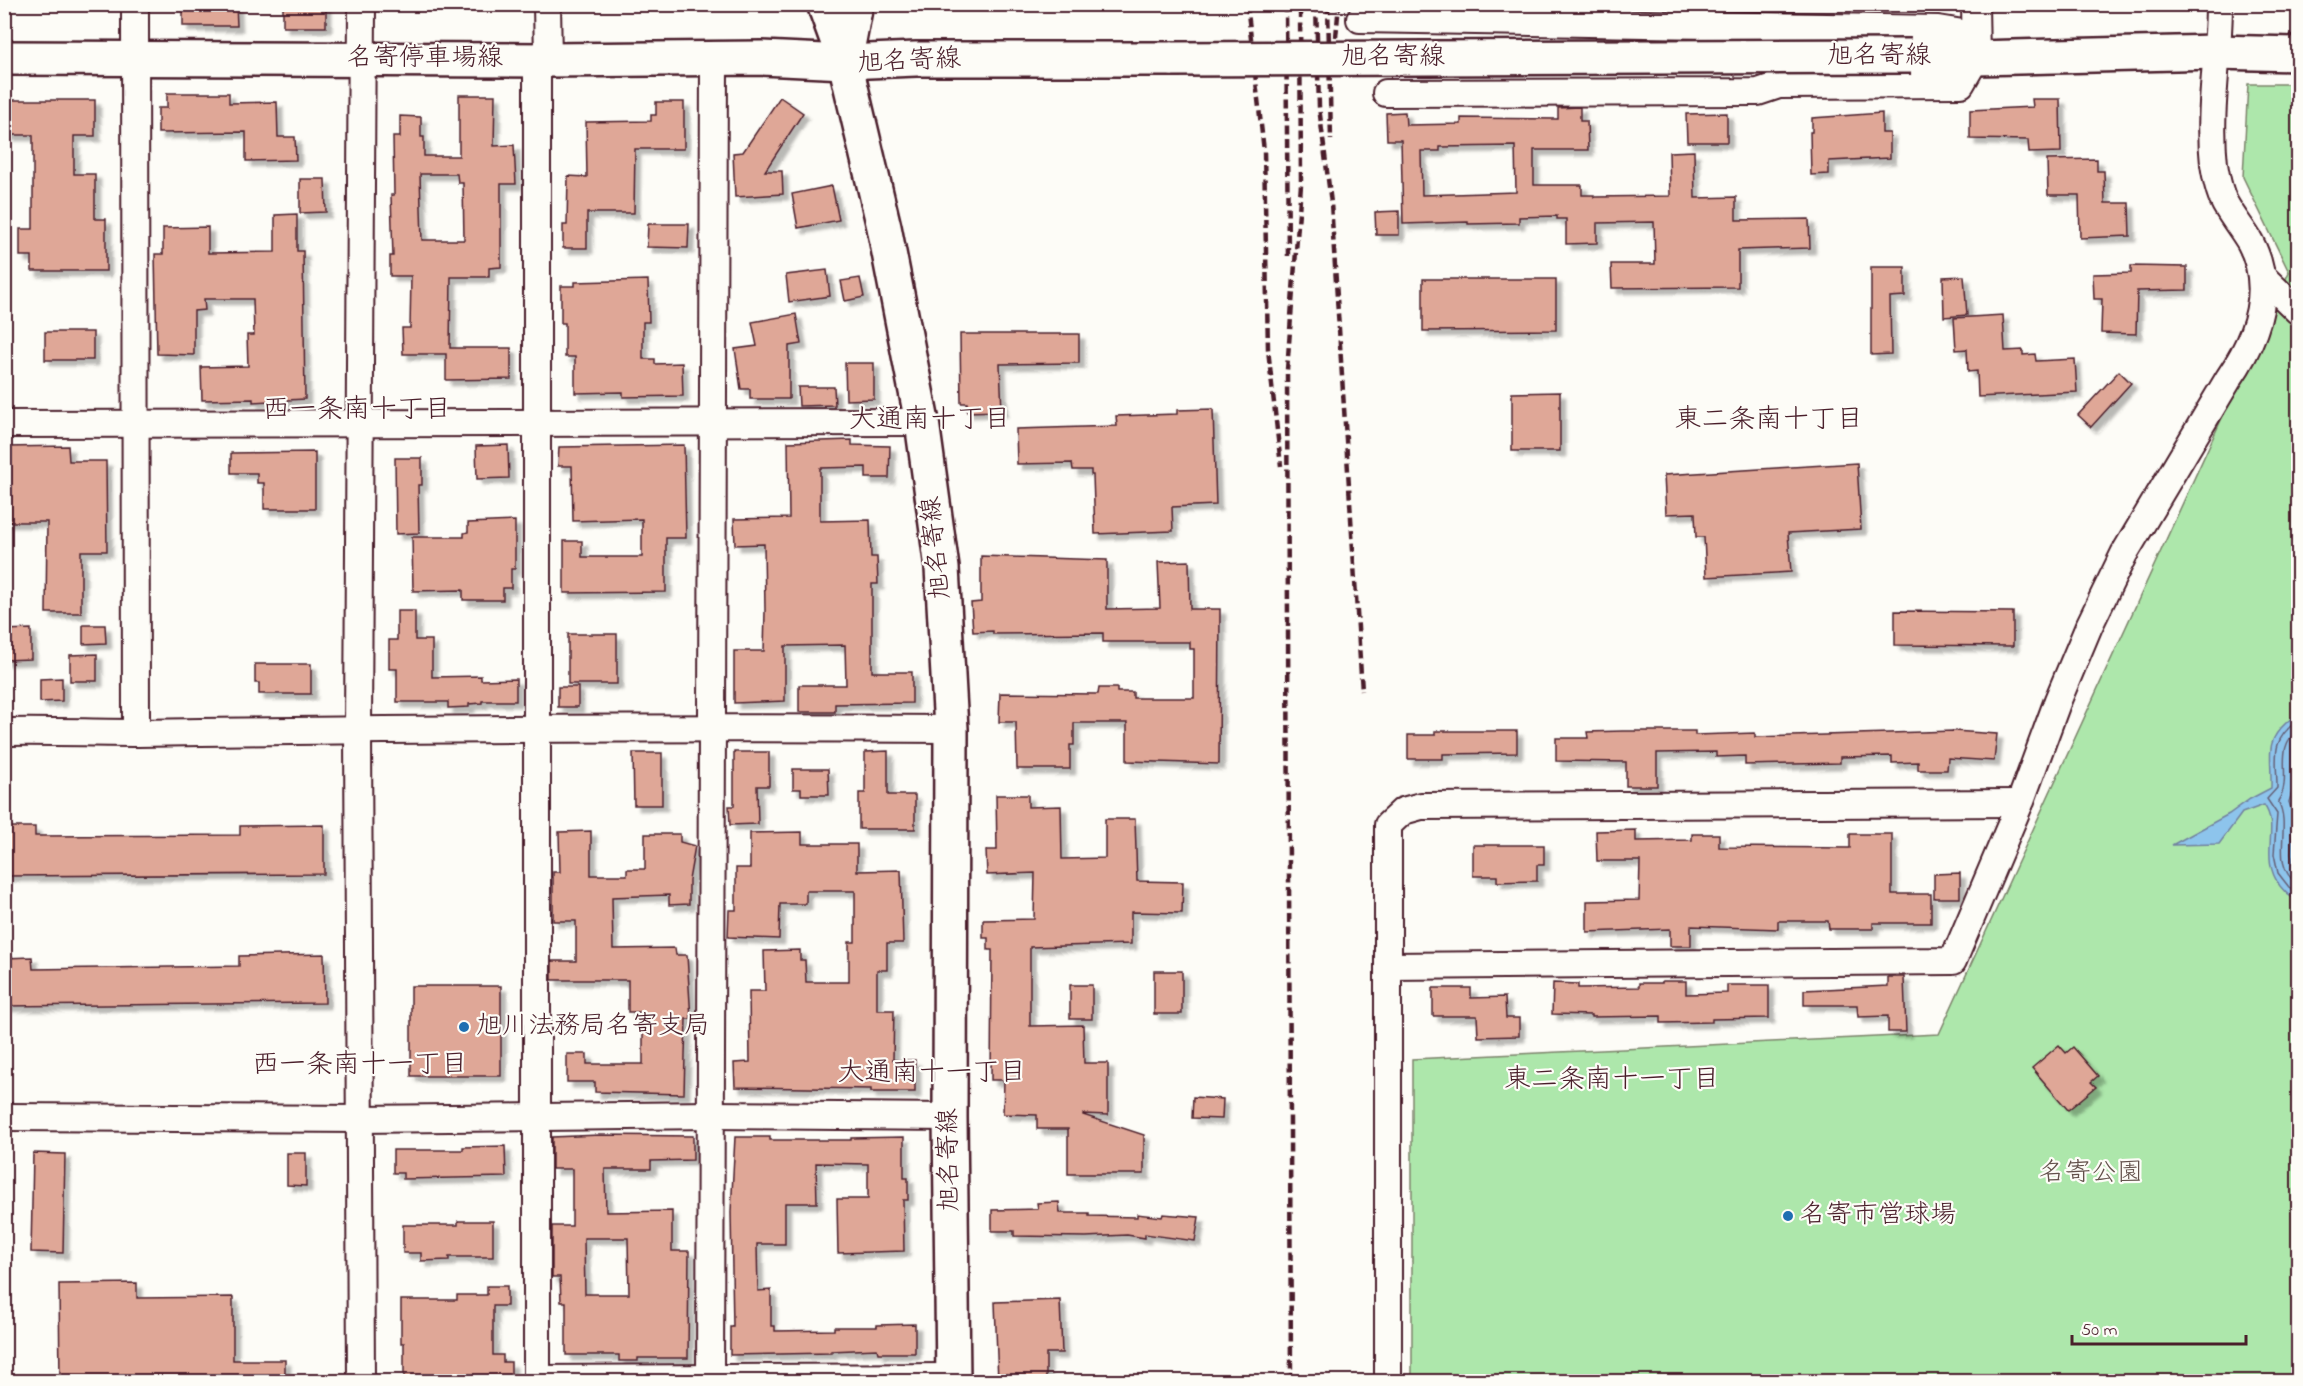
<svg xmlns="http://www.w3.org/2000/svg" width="2303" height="1386" font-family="'Indie Flower','Klee One',sans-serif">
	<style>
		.green { fill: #ade7ab; stroke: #7c836b; stroke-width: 1.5 }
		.water { fill: #8dc4ec; stroke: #72829f; stroke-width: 1.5 }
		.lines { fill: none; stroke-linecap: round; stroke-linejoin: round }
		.shore { stroke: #656178; stroke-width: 1.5 }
		.building { fill: #dfa797; stroke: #4a1f2b; stroke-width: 1.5; fill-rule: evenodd; filter: url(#shadow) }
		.minor-casing { stroke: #4a1f2b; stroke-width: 30 }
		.major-casing { stroke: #4a1f2b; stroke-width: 38 }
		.minor { stroke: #fdfcf7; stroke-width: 26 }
		.major { stroke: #fdfcf7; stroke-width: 33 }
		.rail { stroke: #4a1f2b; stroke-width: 4.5; stroke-dasharray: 9 4.5; stroke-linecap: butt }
		.major-bridge-casing { stroke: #4a1f2b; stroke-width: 38; stroke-linecap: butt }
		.major-bridge { stroke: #fdfcf7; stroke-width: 33 }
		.poi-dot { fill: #1f6fb2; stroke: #fdfcf7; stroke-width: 2 }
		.labels { text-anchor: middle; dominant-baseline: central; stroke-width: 4.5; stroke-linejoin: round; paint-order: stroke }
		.street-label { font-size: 26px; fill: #4a1f2b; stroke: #fdfcf7 }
		.poi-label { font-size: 26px; fill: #4a1f2b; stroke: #fdfcf7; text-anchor: start }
		.park-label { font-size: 26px; fill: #63514b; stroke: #fdfcf7 }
		.neighbourhood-label { font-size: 27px; fill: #4a1f2b; stroke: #fdfcf7 }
	</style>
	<defs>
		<filter id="shadow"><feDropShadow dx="5.5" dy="5.5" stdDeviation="1.5" flood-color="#0004"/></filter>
	</defs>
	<rect width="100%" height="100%" fill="#fdfcf7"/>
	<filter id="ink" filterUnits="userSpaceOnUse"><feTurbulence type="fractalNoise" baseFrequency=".0167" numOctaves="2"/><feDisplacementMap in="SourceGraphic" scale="12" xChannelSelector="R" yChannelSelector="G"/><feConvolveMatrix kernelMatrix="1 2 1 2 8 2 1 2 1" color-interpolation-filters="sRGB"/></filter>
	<g filter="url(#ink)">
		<path class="green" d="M2248 84H2298V1381H1412V1059L1939 1034 2289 272 2243 177Z"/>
		<path class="water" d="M2298 713V900C2289 897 2286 893 2280 886 2258 856 2281 828 2264 805L2242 813 2219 844 2172 845 2229 814 2250 799 2271 788C2272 748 2262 740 2298 713Z"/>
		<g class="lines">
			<g class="shore">
				<path d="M2298 720C2269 742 2277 756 2277 788L2267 799 2277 814 2274 854 2278 873 2292 891 2298 893"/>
				<path d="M2298 730C2272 750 2294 777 2278 801 2293 829 2268 862 2298 885"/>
				<path d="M2298 741 2293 749V789L2289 802 2293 814 2291 853 2293 866 2298 873"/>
			</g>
		</g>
		<g class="building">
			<path d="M183 4H236L237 26H183Z"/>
			<rect x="283" y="4" width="43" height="23"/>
			<path d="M167 93H229V103L277 102 278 137H295L296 160 246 161V132L158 133V108H167Z"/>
			<path d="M459 95H495L494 146 514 145 516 184H501V267L489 268V277H451L450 348H511V379L446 380V354H403L402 328H410L411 276H390V256H393L391 195H394L393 137H400V116L421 117V137H424V156H459ZM420 174H457L458 183H463L464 240H422Z"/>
			<path d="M780 97 803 113 765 171H782L783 194 735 197 733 153 743 152Z"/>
			<path d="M2032 99H2060L2061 152 2029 153 2028 140 1970 139V110L2033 107Z"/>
			<path d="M4 100H95V136H74V174H95V219H106V271H32V256H20V229H33V135H4Z"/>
			<path d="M656 102H684V149H635L634 213H587V248H563V225H567L568 176 587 177 586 122 651 121V115H656Z"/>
			<path d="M1580 107V121H1587L1588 150H1534V185H1582V195H1594V197L1670 196 1669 152 1694 151 1695 198 1736 197V220L1809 219 1810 248 1738 250V287L1612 288 1611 264H1655L1654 222 1597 223V243L1566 244V219H1557V216L1519 217V223L1468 224V222L1403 224 1401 140H1387L1386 113 1405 112 1406 125 1461 124V118L1558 119V108ZM1515 146 1516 192 1422 195 1421 151H1440V147Z"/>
			<path d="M1727 113V142H1687L1686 114Z"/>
			<path d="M1882 113V133H1890V158L1829 161V174L1811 175 1810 132H1812V118Z"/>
			<path d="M2097 159V171H2104L2105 203H2129L2130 236 2080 238 2079 195H2048L2047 160Z"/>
			<path d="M300 179H325L326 212 300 213Z"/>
			<path d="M832 186 839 220 798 228 792 194Z"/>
			<path d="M1399 211V235H1376L1375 212Z"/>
			<path d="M297 214V251H303L305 399 253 402V399L202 400 201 367 248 366 247 335H254L253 299H204L205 310 194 311V355L157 354 155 254H163V228L208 227V253L275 252V215Z"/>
			<path d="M648 224H689L688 248 647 247Z"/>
			<path d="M2131 266 2187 267V290L2137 291 2136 334 2101 333 2102 299H2094L2093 274 2131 273Z"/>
			<path d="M1871 267H1905V296L1890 297 1891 354 1871 355Z"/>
			<path d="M827 270 830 296 789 302 786 275Z"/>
			<path d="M1964 276 1967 315 1944 317 1943 277Z"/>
			<path d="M860 278 864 297 845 301 841 281Z"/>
			<path d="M1423 279H1556V330L1423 331Z"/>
			<path d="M648 280 649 322H643V359H655V364L682 363 683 396 623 397V392L575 393V357H565V323H561V286H575V282Z"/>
			<path d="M796 314 801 344 789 346V399H750V389H741L735 349 757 346 752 322Z"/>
			<path d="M2003 315 2005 351 2023 350V355L2035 354 2036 361 2075 359 2077 392 1978 397 1977 371 1968 372 1967 349 1956 350 1954 318Z"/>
			<rect x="45" y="332" width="48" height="28"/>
			<path d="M960 334H1079V363L1000 364 1002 411 967 412V403H961Z"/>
			<path d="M845 363H874V399L846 400Z"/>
			<path d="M2119 371 2131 383 2091 427 2078 415Z"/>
			<path d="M798 387H834L835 405 799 406Z"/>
			<path d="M1560 392V451H1512V393Z"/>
			<path d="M1213 409 1216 505 1172 507 1173 531 1095 534 1093 475H1091V470H1073L1072 463 1017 464 1016 429 1117 426 1116 416 1177 414V410Z"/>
			<path d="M852 440V445L890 446 889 478H866V467L820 468V521L870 520 871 557H877L878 584H872V672H912V703L835 704V712H799V685H846L845 645 785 646V701L734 703V651H764L765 611 764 544 735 545 734 519 789 518 788 442Z"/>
			<path d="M508 445 509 478 477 479 476 446Z"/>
			<path d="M684 445 686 538H666V592L564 593V541H582V557H642V519L573 521 572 466H558L559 447Z"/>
			<path d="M68 446 69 461H106L107 551H81V613H46L47 522H4V447Z"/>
			<path d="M315 452V509H264V483H257V473H231V453Z"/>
			<path d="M395 458H422V485H418L419 533 396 534Z"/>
			<path d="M1857 463 1861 529 1788 533 1791 572 1706 577 1704 537H1696L1695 513 1666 514 1664 475Z"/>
			<path d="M515 521V569H511V588H503V600H463V590L413 591 412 537H464V533L468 532V523Z"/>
			<path d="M981 556 1107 560V609L1160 608 1158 562 1189 561 1190 609H1220L1219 764 1127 761V723H1074V745H1070V769H1017L1016 722H999L1000 693 1098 694 1099 688H1117V692H1133V698H1194V649H1190V642H1103V633L993 634V631L973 632 971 603 981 602Z"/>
			<path d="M397 611H415V640H432V677L481 676V680L516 679V701H482V703L469 704V707L448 708V702H397V669H389V640H397Z"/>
			<path d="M1895 611 2013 612V646L1895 645Z"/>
			<path d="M83 625H105L106 643 83 644Z"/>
			<path d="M31 629V659L4 660V630Z"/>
			<rect x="568" y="634" width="49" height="50"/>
			<path d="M97 654V681H70V655Z"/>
			<path d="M255 664H311V694H259V683H255Z"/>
			<path d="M62 678V701L40 702V679Z"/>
			<rect x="558" y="687" width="20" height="20"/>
			<path d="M1435 731H1517V753L1443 754V759H1408V735H1435Z"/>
			<path d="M1623 731H1695V735L1755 733V737L1954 731 1997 734 1994 761 1948 758 1947 770H1918V762L1892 763V756L1840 757V763L1745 765V756L1716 757V752L1657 753V786H1626V762L1556 761V738H1588L1587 732Z"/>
			<path d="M888 751V795H915V829H859V793H865V752Z"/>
			<path d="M734 752H769V786H757L758 824 730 825 729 806H734Z"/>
			<path d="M633 753H662V805H634Z"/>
			<path d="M793 769H828L829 795H801V789H793Z"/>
			<path d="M996 795H1028V807L1061 806 1062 859 1105 858V819H1135L1137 881 1183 882 1182 913 1131 912V944L1030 947V1026L1083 1025 1084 1063H1108V1115L1083 1114V1115L1144 1135V1174H1068V1129H1037V1115L1003 1114 1004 1080H991L992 950H988V938H983V920L1034 919 1035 873 987 875 986 850H997Z"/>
			<path d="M324 825V874L4 876V827H35V836L240 835V826Z"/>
			<path d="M1636 830V841L1692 840V834H1719V847L1850 848V834H1892V894H1931V923H1873V929H1829L1828 921H1778V929L1691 926V946H1670V929L1587 932V901L1639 900 1640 861H1597L1596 831Z"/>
			<path d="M591 831V875H627V869H645V834H680V842L695 846 689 880V904L669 905V895L612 897 613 949 675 948 676 955H687L691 1019H686L684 1094 595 1092V1082H567V1054H587V1064H643V1012H628V980H552V961H576V921H553V872H560L559 832Z"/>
			<path d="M802 832V844H857V871L901 870 903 943H887V970H877V1010H894L893 1060H915V1092H871V1089L735 1087 734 1063 750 1062 749 991H765L764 951 800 950V960H805L806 982H849V942H855V891H806V904H780L779 939 728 937 729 910H736V868H750V833Z"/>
			<path d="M1473 845H1544V865H1537V881L1497 882V876H1473Z"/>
			<path d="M1960 873V898H1934V874Z"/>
			<path d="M324 954 325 1003 4 1006V958L32 957 33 969 239 966V956Z"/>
			<rect x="1154" y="971" width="28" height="43"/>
			<path d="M1888 977H1904L1906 1032H1888V1016L1858 1017 1857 1005H1804V990L1888 986Z"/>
			<path d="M1662 981H1686V994L1727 993V985H1769V1018L1712 1019V1022L1661 1023V1016L1591 1017V1015L1552 1014 1553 983 1578 984V988L1639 987V983H1662Z"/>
			<rect x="1070" y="985" width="22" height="34"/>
			<rect x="411" y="986" width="90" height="90"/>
			<path d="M1433 988H1471V998L1505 997 1506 1018H1519V1036L1478 1037 1477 1016H1433Z"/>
			<path d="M2059 1045 2066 1053 2073 1047 2098 1076 2091 1082 2096 1087 2068 1110 2032 1068Z"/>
			<path d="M1193 1097 1223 1099 1222 1119 1192 1118Z"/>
			<path d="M600 1135 693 1136V1160L651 1161V1169H605L606 1212 672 1211V1251H689L688 1358H638V1361H619V1355H566V1302H561L560 1277H552V1226H572V1169H552V1137ZM584 1238H628L629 1294H585Z"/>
			<path d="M735 1137H770V1140H851V1138L904 1137V1178H908V1200H903L904 1251 838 1253 837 1199H868V1164L816 1163 817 1203H785V1244H757L758 1291 771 1290V1326H775V1331L834 1330V1327H877V1325L915 1324V1353H878L877 1349 831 1351V1353L730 1355V1327H733L731 1212Z"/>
			<path d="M505 1146 506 1177 403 1179V1173H393V1150H463V1147Z"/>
			<path d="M33 1153 65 1154 63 1253 31 1252Z"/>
			<path d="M287 1153H306V1186L287 1185Z"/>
			<path d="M1059 1202 1060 1213H1089V1216L1137 1217V1214L1162 1217 1163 1214 1199 1217 1195 1241 1145 1234V1238L1127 1235 1086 1237 1014 1236V1231H992V1210L1038 1209 1037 1203Z"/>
			<path d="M458 1221H493V1257H449V1260L421 1261V1253H403V1225H458Z"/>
			<path d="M137 1283V1298L233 1297V1360H285V1382H60L59 1284Z"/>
			<path d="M487 1286H507V1306H493V1355H503V1362H511V1381L404 1382V1343H401V1300H457V1295H487Z"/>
			<path d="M1060 1300 1062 1353H1046V1382H998L995 1302Z"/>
		</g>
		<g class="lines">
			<defs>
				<g id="minor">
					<path d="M135 4 136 733"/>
					<path d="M547 4 548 60"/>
					<path d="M1360 19 1938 29 1975 35"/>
					<path d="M1386 93 1758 92 1779 85 1961 84 1976 58 1975 4"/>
					<path d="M2261 275 2298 311"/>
					<path d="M4 424 922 422"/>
					<path d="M4 732C49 731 93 733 138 733 409 729 680 727 951 729"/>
					<path d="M1388 966 1953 961 2020 803 2058 700 2089 626 2124 554 2229 378C2257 337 2275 289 2250 242 2243 230 2234 219 2227 207 2220 196 2216 177 2214 164 2208 110 2219 58 2219 4"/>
					<path d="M4 1117 360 1119 711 1115 950 1117"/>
					<path d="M537 1379 953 1377"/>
					<path d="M361 1382 358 730 362 4"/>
					<path d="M537 1382V60"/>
					<path d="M710 1382 714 58"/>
					<path d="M1388 1382V825L1403 811 1421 806 2020 803"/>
				</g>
				<g id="major">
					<path d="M824 4 845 62 884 227 922 422 942 568 951 729 950 1117 953 1382"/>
					<path d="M1911 56 1976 58 2216 52 2298 54"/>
					<path d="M4 58 548 60 762 58 845 62 916 59H1173"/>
					<path d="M845 62 856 4"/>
				</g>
			</defs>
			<use href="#minor" class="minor-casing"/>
			<use href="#major" class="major-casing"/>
			<use href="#minor" class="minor"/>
			<use href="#major" class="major"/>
			<g class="rail">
				<path d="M1247 4 1264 151 1268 349 1281 466"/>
				<path d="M1286 4 1288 259"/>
				<path d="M1316 4 1319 107 1331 203 1362 691"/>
				<path d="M1328 4 1331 140"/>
				<path d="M1336 37 1339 4"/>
				<path d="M1291 1382 1287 370 1301 185 1300 4"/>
			</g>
			<defs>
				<path id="major-bridge" d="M1173 59 1911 56"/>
			</defs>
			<use href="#major-bridge" class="major-bridge-casing"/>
			<use href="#major-bridge" class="major-bridge"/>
		</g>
	</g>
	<g class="poi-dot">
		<circle cx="464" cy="1027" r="6"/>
		<circle cx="1788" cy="1216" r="6"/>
	</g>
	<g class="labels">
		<g class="street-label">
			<text x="1879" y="57">旭名寄線</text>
			<text x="1393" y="58">旭名寄線</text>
			<text x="425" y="59">名寄停車場線</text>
			<text transform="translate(909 62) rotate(-3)">旭名寄線</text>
			<text transform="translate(937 548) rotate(-96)">旭名寄線</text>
			<text transform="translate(950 1160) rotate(-91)">旭名寄線</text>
		</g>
		<g class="poi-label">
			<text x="476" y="1027">旭川法務局名寄支局</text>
			<text x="1800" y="1216">名寄市営球場</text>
		</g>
		<g class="park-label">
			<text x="2091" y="1174">名寄公園</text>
		</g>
		<g class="neighbourhood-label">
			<text x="357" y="410">西一条南十丁目</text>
			<text x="930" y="420">大通南十丁目</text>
			<text x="1769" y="420">東二条南十丁目</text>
			<text x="360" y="1065">西一条南十一丁目</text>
			<text x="932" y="1073">大通南十一丁目</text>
			<text x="1612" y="1080">東二条南十一丁目</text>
		</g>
	</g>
	<rect width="2303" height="1386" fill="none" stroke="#fdfcf7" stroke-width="24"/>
	<rect x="12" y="12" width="2279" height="1362" fill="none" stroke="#4a1f2b" stroke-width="2" filter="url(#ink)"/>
	<path d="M2072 1335v9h174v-9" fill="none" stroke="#4a1f2b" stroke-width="3"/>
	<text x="2081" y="1335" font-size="18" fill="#4a1f2b" stroke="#fdfcf7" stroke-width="4.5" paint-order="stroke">50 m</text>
</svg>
